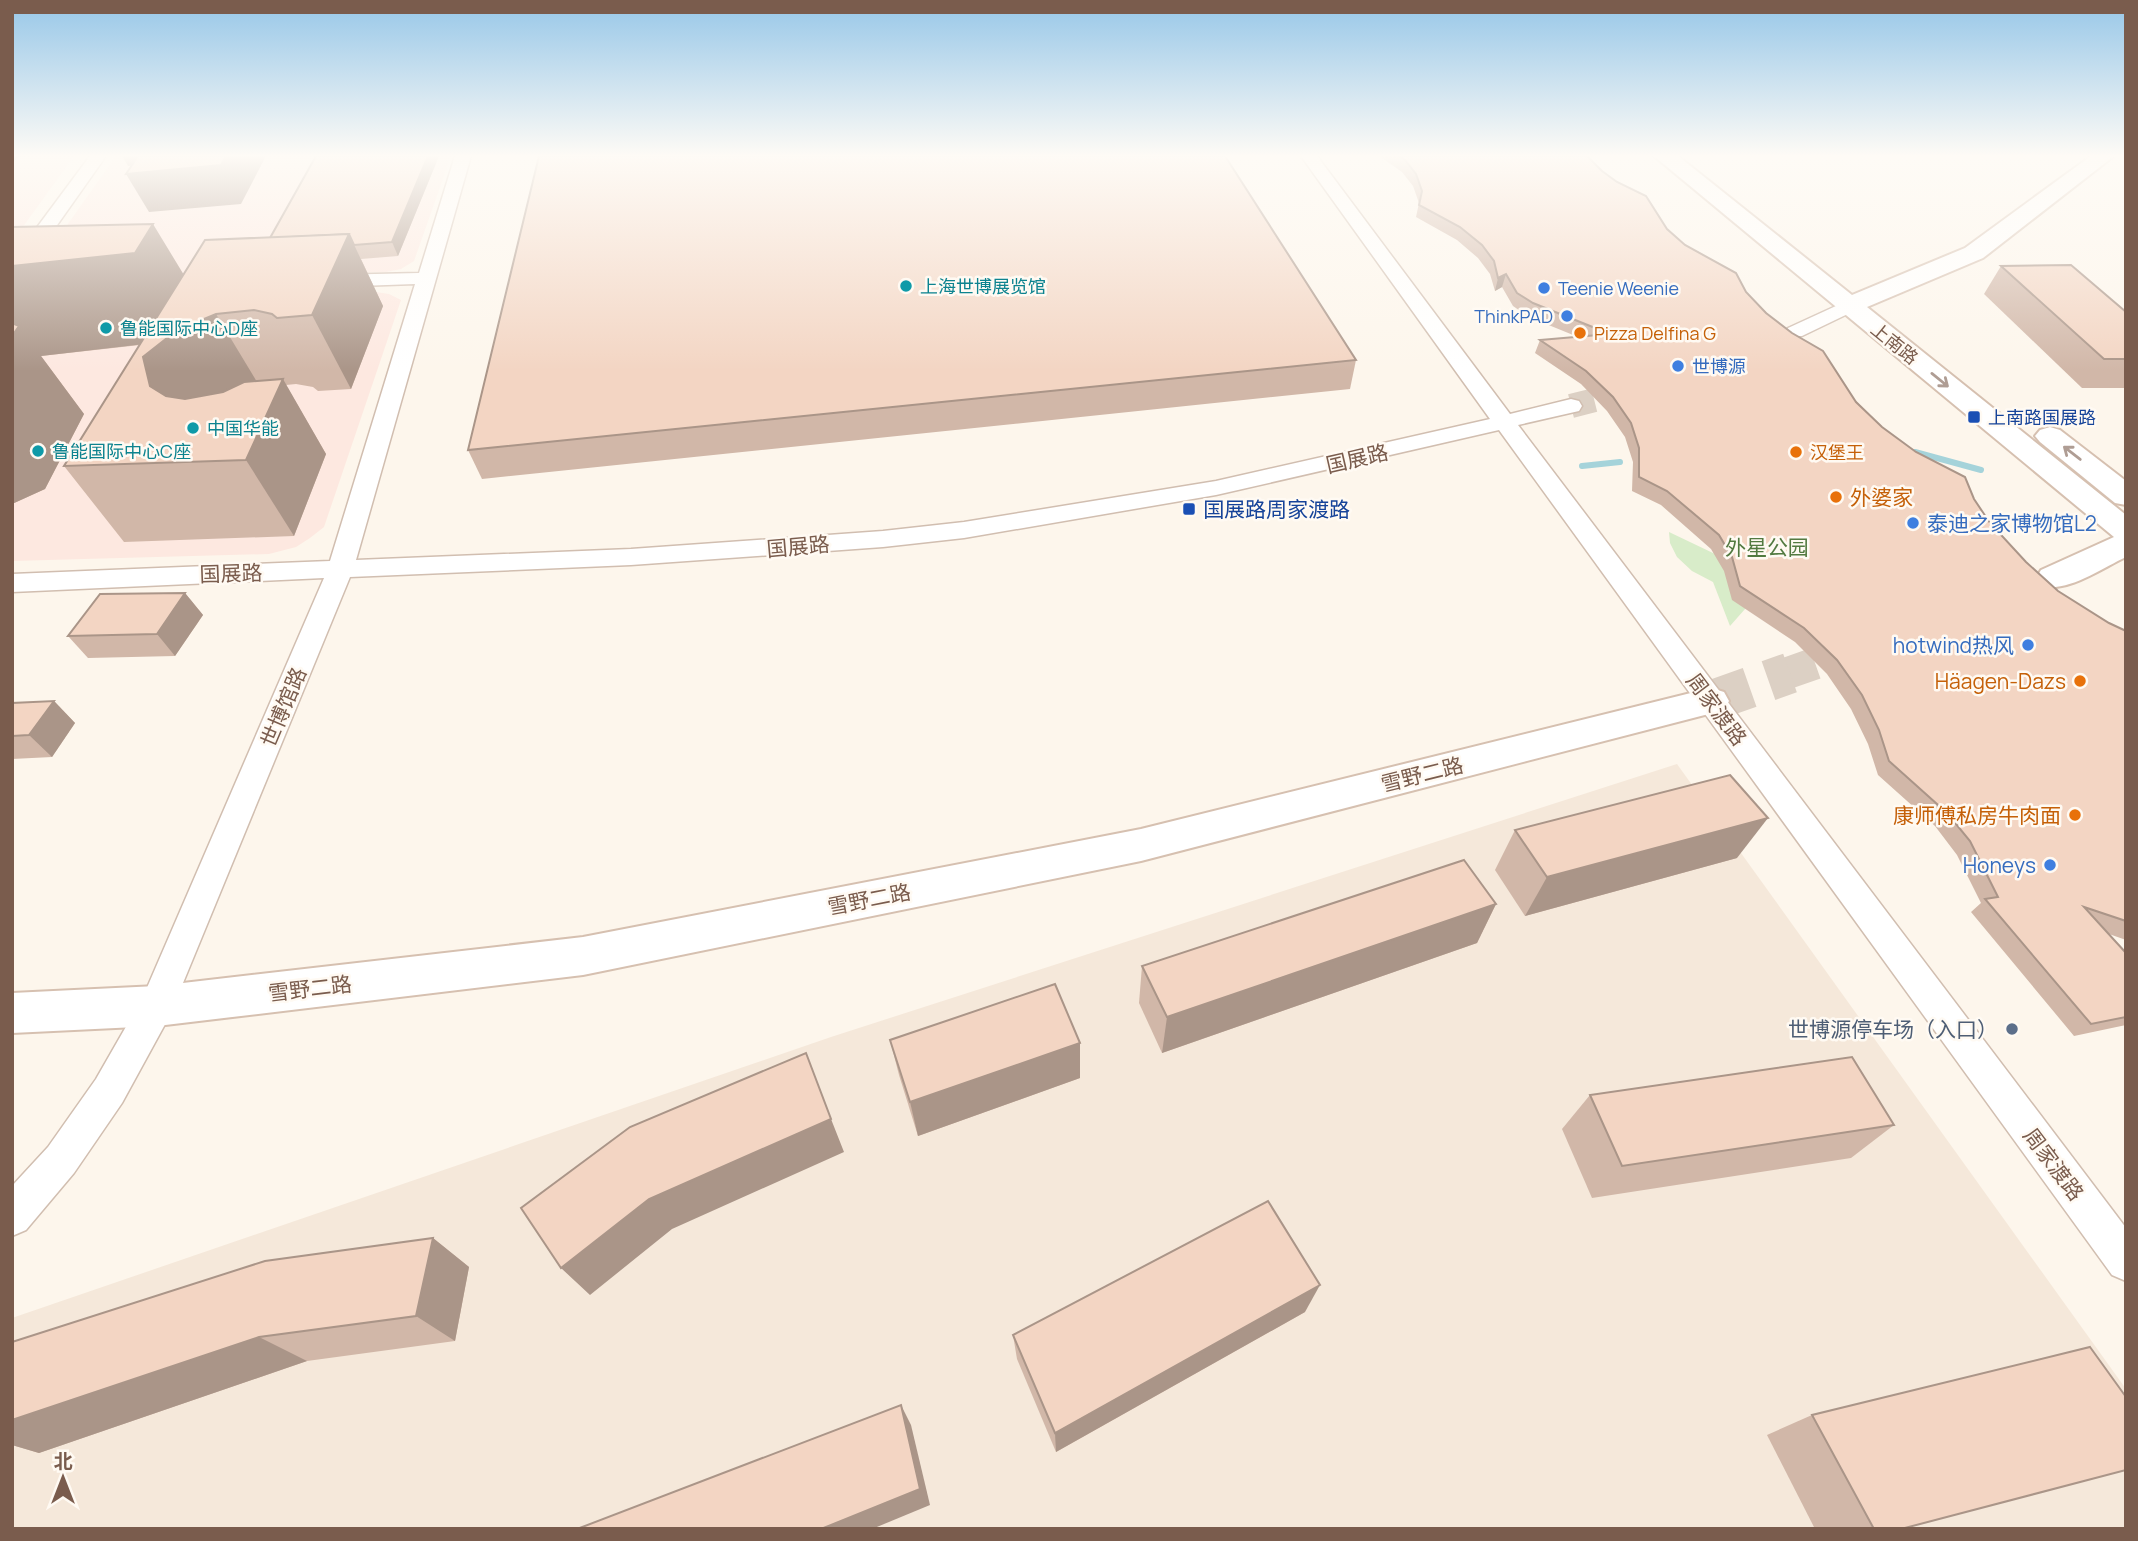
<svg xmlns="http://www.w3.org/2000/svg" width="2138" height="1541" font-family="Manrope,'Noto Sans SC',sans-serif">
	<style>
		.residential { fill: #f5e8da }
		.commercial { fill: #fde8e0 }
		.green { fill: #d8ecc9 }
		.lines { fill: none; stroke-linecap: round; stroke-linejoin: round }
		.stream { stroke: #a5d3da; stroke-width: 6 }
		.street-tunnel { stroke: #dcd0c4; stroke-width: 24; stroke-dasharray: 24 12; stroke-linecap: butt }
		.secondary-tunnel-far1 { stroke: #dcd0c4; stroke-width: 32; stroke-dasharray: 32 16; stroke-linecap: butt }
		.secondary-tunnel { stroke: #dcd0c4; stroke-width: 41; stroke-dasharray: 41 20; stroke-linecap: butt }
		.street-casing { stroke: #d1beb0; stroke-width: 3 }
		.secondary-casing { stroke: #d6c0b0; stroke-width: 4 }
		.street { fill: #fff; fill-rule: evenodd }
		.secondary { fill: #fff; fill-rule: evenodd }
		.wall { fill: #d1b7a8 }
		.shaded-wall { fill: #aa9588 }
		.building { fill: #f3d5c3; stroke: #aa9588; stroke-width: 2 }
		.oneway { stroke: #af9d94 }
		.culture-dot { fill: #0f9aa8; stroke: #fffaf3; stroke-width: 2.5 }
		.shop-dot { fill: #3f7fe0; stroke: #fffaf3; stroke-width: 2.5 }
		.food-dot { fill: #e8710a; stroke: #fffaf3; stroke-width: 2.5 }
		.transit-dot { fill: #1a4fb4; stroke: #fffaf3; stroke-width: 2.5 }
		.service-dot { fill: #5c6f8a; stroke: #fffaf3; stroke-width: 2.5 }
		.labels { text-anchor: middle; dominant-baseline: central; stroke-width: 5; stroke-linejoin: round; paint-order: stroke }
		.far-culture-label { font-size: 18px; fill: #0d838f; stroke: #fffaf3; text-anchor: start }
		.far-shop-label { font-size: 18px; fill: #366cbe; stroke: #fffaf3; text-anchor: start }
		.far-food-label { font-size: 18px; fill: #c56008; stroke: #fffaf3; text-anchor: start }
		.far-street-label { font-size: 18px; fill: #7a5c4d; stroke: #fffaf3 }
		.far-transit-label { font-size: 18px; fill: #164399; stroke: #fffaf3; text-anchor: start }
		.street-label { font-size: 21px; fill: #7a5c4d; stroke: #fffaf3 }
		.food-label { font-size: 21px; fill: #c56008; stroke: #fffaf3; text-anchor: end }
		.transit-label { font-size: 21px; fill: #164399; stroke: #fffaf3; text-anchor: start }
		.shop-label { font-size: 21px; fill: #366cbe; stroke: #fffaf3; text-anchor: end }
		.park-label { font-size: 21px; fill: #537a41; stroke: #fffaf3 }
		.service-label { font-size: 21px; fill: #4e5e75; stroke: #fffaf3; text-anchor: end }
	</style>
	<rect width="100%" height="100%" fill="#fdf6ec"/>
	<path class="residential" d="M1677 764 2126 1389V1529H12V1318L831 1037Z"/>
	<g class="commercial">
		<path d="M12 156H74L12 242Z"/>
		<path d="M116 156H451L414 261 401 269 386 272 54 280 36 269Z"/>
		<path d="M376 292 389 294 401 300 324 527 310 538 296 547 269 554 12 561V310Z"/>
	</g>
	<path class="green" d="M1669 532 1757 574 1760 592 1730 626 1713 582 1692 571 1677 557 1670 543Z"/>
	<g class="lines">
		<g class="stream">
			<path d="M1915 452 1981 470"/>
			<path d="M1582 466 1620 462"/>
		</g>
		<path class="street-tunnel" d="M1571 406 1635 390"/>
		<path class="secondary-tunnel-far1" d="M1785 674 1867 645"/>
		<path class="secondary-tunnel" d="M1711 701 1790 673"/>
		<defs>
			<g id="street">
				<path d="M90 156H106L19 279 12 281V261Z"/>
				<path d="M455 156H471L356 560 631 549 883 531 964 522 1216 481 1490 419 1301 156H1317L1510 414 1571 399 1579 401 1582 406 1579 411 1518 425 2126 1228V1281L2112 1275 1499 430 1216 495 964 538 883 547 631 565 350 577 169 1017 122 1103 74 1173 26 1230 12 1236V1186L48 1147 96 1079 143 997 324 578 12 592V574L330 561 415 284 331 287 321 281 331 275 419 273Z"/>
				<path d="M1849 300 1856 302 1859 306 1856 310 1802 336H1788L1785 332 1788 328Z"/>
			</g>
			<g id="secondary">
				<path d="M1654 156H1678L1852 295 1965 248 2091 156H2114L1983 258 1867 307 2126 515V557C2102 568 2068 593 2041 586L2036 578 2041 570 2114 537Z"/>
				<path d="M2050 427 2060 430 2126 481V505L2115 503 2040 442 2035 436 2040 430Z"/>
				<path d="M1711 688 1724 692 1729 701 1724 710 1141 861 583 975 157 1026 12 1033V993L157 986 583 937 1141 829Z"/>
			</g>
		</defs>
		<use href="#street" class="street-casing"/>
		<use href="#secondary" class="secondary-casing"/>
		<use href="#street" class="street"/>
		<use href="#secondary" class="secondary"/>
	</g>
	<g class="wall">
		<path d="M316 156H439L398 256 361 259 383 306 351 389 318 391 313 387 296 384 286 385 326 454 294 536 124 542 64 466 140 345 41 356 84 414 45 489 12 504V227L183 275 270 238Z"/>
		<path d="M1379 156H1587L1589 159 1685 245 1746 292 1882 427 1974 499 1990 523 2026 562 2058 591 2109 623 2126 631V940L2109 934 2126 953V1025L2074 1036 1971 912 1981 903 1957 855 1935 826 1878 775 1868 744 1851 709 1827 674 1795 642 1732 600 1724 571 1711 549 1661 505 1632 491 1633 462 1625 437 1607 411 1581 384 1535 353 1540 340 1578 337 1529 317 1513 306 1502 287 1495 291 1490 274 1478 258 1457 240 1416 217 1419 203 1413 186 1402 172Z"/>
		<path d="M2001 266 2126 312V388H2082L1984 294Z"/>
		<path d="M1356 360 1350 389 482 479 468 450Z"/>
		<path d="M185 593 203 615 175 656 88 658 68 636Z"/>
		<path d="M54 701 75 723 52 757 12 759V703Z"/>
		<path d="M1515 830 1737 858 1525 916 1495 870Z"/>
		<path d="M1496 904 1477 943 1162 1053 1139 1003 1142 966Z"/>
		<path d="M890 1040 1080 1078 918 1136 899 1075Z"/>
		<path d="M1590 1095 1894 1125 1851 1158 1592 1198 1562 1129Z"/>
		<path d="M433 1238 469 1267 455 1341 307 1361 39 1453 12 1445V1342Z"/>
		<path d="M1305 1312 1056 1452 1017 1359 1013 1335Z"/>
		<path d="M1812 1415 1901 1529H1815L1767 1435Z"/>
	</g>
	<g class="shaded-wall">
		<path d="M12 156H31L18 157 12 164Z"/>
		<path d="M122 156H178L181 161 128 166Z"/>
		<path d="M226 156H266L241 204 149 212 126 174Z"/>
		<path d="M428 156H439L398 256 392 242Z"/>
		<path d="M153 224 204 308 216 314 260 387 193 431 150 386 143 357 162 342 41 356 84 414 45 489 12 504V266Z"/>
		<path d="M349 234 383 306 351 389 312 315Z"/>
		<path d="M1506 274 1502 287 1495 291 1498 278Z"/>
		<path d="M283 379 326 454 294 536 246 460Z"/>
		<path d="M185 593 203 615 175 656 157 634Z"/>
		<path d="M54 701 75 723 52 757 29 735Z"/>
		<path d="M1768 818 1737 858 1525 916 1547 877Z"/>
		<path d="M1496 904 1477 943 1162 1053 1167 1017Z"/>
		<path d="M1080 1043V1078L918 1136 910 1102Z"/>
		<path d="M831 1119 844 1152 672 1229 590 1295 561 1268 649 1199Z"/>
		<path d="M433 1238 469 1267 455 1341 416 1316Z"/>
		<path d="M1320 1285 1305 1312 1056 1452 1055 1433Z"/>
		<path d="M259 1337 307 1361 39 1453 12 1445V1420Z"/>
		<path d="M901 1405 911 1425 930 1505 872 1529H821Z"/>
	</g>
	<g class="building">
		<path d="M138 156H226L221 165 126 174Z"/>
		<path d="M316 156H428L392 242 354 245 349 234 270 238Z"/>
		<path d="M539 156H1225L1356 360 468 450Z"/>
		<path d="M1399 156H1587L1602 171 1617 182 1646 196 1667 229 1685 245 1736 273 1746 292 1766 313 1792 333 1823 351 1856 402 1882 427 1916 452 1965 477 1974 499 1990 523 2026 562 2058 591 2109 623 2126 631V921L2084 907 2126 953V1017L2091 1024 1985 899 1998 897 1970 841 1947 813 1889 761 1879 730 1862 695 1837 660 1804 628 1740 586 1732 557 1719 535 1667 491 1639 477V448L1631 423 1613 397 1586 371 1540 340 1610 334 1533 303 1517 293 1506 274 1498 278 1494 261 1482 245 1460 227 1419 205 1422 191 1416 174 1405 160Z"/>
		<path d="M153 224 135 253 12 266V227Z"/>
		<path d="M349 234 312 315 277 318 272 314 254 310 216 314 177 330 143 357 150 386 166 396 185 399 223 392 244 382 283 379 246 460 64 466 205 240Z"/>
		<path d="M2071 265 2126 312V359H2104L2001 266Z"/>
		<path d="M12 323 19 326 12 336Z"/>
		<path d="M185 593 157 634 68 636 100 594Z"/>
		<path d="M54 701 29 735 12 736V703Z"/>
		<path d="M1730 775 1768 818 1547 877 1515 830Z"/>
		<path d="M1464 860 1496 904 1167 1017 1142 966Z"/>
		<path d="M1055 984 1080 1043 910 1102 890 1040Z"/>
		<path d="M806 1053 831 1119 649 1199 561 1268 521 1208 630 1127Z"/>
		<path d="M1852 1057 1894 1125 1622 1166 1590 1095Z"/>
		<path d="M1268 1201 1320 1285 1055 1433 1013 1335Z"/>
		<path d="M433 1238 416 1316 259 1337 12 1420V1342L265 1261Z"/>
		<path d="M2090 1347 2126 1397V1470L1901 1529H1874L1812 1415Z"/>
		<path d="M901 1405 920 1489 821 1529H577Z"/>
	</g>
	<defs><path id="oneway-shaft" d="M-6 0H5M1.5-3L5.5 0L1.5 3" fill="none" stroke-width="1.6" stroke-linecap="round" stroke-linejoin="round" transform="scale(1.75)"/></defs>
	<g class="oneway">
		<use href="#oneway-shaft" transform="translate(1940 380) rotate(39)"/>
		<use href="#oneway-shaft" transform="translate(2072 453) rotate(-142)"/>
	</g>
	<linearGradient id="sky" x2="0" y2="1"><stop stop-color="#97c7e8"/><stop offset="0.42" stop-color="#fefbf6"/><stop offset="1" stop-color="#fefbf6" stop-opacity="0"/></linearGradient>
	<rect width="2138" height="371" fill="url(#sky)"/>
	<g class="culture-dot">
		<circle cx="906" cy="286" r="7"/>
		<circle cx="106" cy="328" r="7"/>
		<circle cx="193" cy="428" r="7"/>
		<circle cx="38" cy="451" r="7"/>
	</g>
	<g class="shop-dot">
		<circle cx="1544" cy="288" r="7"/>
		<circle cx="1567" cy="316" r="7"/>
		<circle cx="1678" cy="366" r="7"/>
		<circle cx="1913" cy="523" r="7"/>
		<circle cx="2028" cy="645" r="7"/>
		<circle cx="2050" cy="865" r="7"/>
	</g>
	<g class="food-dot">
		<circle cx="1580" cy="333" r="7"/>
		<circle cx="1796" cy="452" r="7"/>
		<circle cx="1836" cy="497" r="7"/>
		<circle cx="2080" cy="681" r="7"/>
		<circle cx="2075" cy="815" r="7"/>
	</g>
	<g class="transit-dot">
		<rect x="1967" y="410" width="14" height="14" rx="3.5"/>
		<rect x="1182" y="502" width="14" height="14" rx="3.5"/>
	</g>
	<circle class="service-dot" cx="2012" cy="1029" r="7"/>
	<g class="labels">
		<g class="far-culture-label">
			<text x="920" y="286">上海世博展览馆</text>
			<text x="120" y="328">鲁能国际中心D座</text>
			<text x="207" y="428">中国华能</text>
			<text x="52" y="451">鲁能国际中心C座</text>
		</g>
		<g class="far-shop-label">
			<text x="1558" y="288">Teenie Weenie</text>
			<text x="1553" y="316" text-anchor="end">ThinkPAD</text>
			<text x="1692" y="366">世博源</text>
		</g>
		<g class="far-food-label">
			<text x="1594" y="333">Pizza Delfina G</text>
			<text x="1810" y="452">汉堡王</text>
		</g>
		<g class="far-street-label">
			<text transform="translate(1895 343) rotate(39)">上南路</text>
		</g>
		<g class="far-transit-label">
			<text x="1988" y="417">上南路国展路</text>
		</g>
		<g class="street-label">
			<text transform="translate(1357 458) rotate(-13)">国展路</text>
			<text transform="translate(798 546) rotate(-5)">国展路</text>
			<text transform="translate(231 573) rotate(-2)">国展路</text>
			<text transform="translate(283 707) rotate(-67)">世博馆路</text>
			<text transform="translate(1717 709) rotate(53)">周家渡路</text>
			<text transform="translate(1422 774) rotate(-14)">雪野二路</text>
			<text transform="translate(869 899) rotate(-11)">雪野二路</text>
			<text transform="translate(310 988) rotate(-7)">雪野二路</text>
			<text transform="translate(2054 1164) rotate(53)">周家渡路</text>
		</g>
		<g class="food-label">
			<text x="1850" y="497" text-anchor="start">外婆家</text>
			<text x="2066" y="681">Häagen-Dazs</text>
			<text x="2061" y="815">康师傅私房牛肉面</text>
		</g>
		<g class="transit-label">
			<text x="1203" y="509">国展路周家渡路</text>
		</g>
		<g class="shop-label">
			<text x="1927" y="523" text-anchor="start">泰迪之家博物馆L2</text>
			<text x="2014" y="645">hotwind热风</text>
			<text x="2036" y="865">Honeys</text>
		</g>
		<g class="park-label">
			<text x="1767" y="547">外星公园</text>
		</g>
		<g class="service-label">
			<text x="1998" y="1029">世博源停车场（入口）</text>
		</g>
	</g>
	<rect width="2138" height="1541" fill="none" stroke="#7a5c4d" stroke-width="28"/>
	<g transform="translate(63 1478)" stroke="#fffaf3" stroke-width="5" paint-order="stroke">
	<path d="M0-5L12 26L0 18L-12 26Z" fill="#7a5c4d"/>
	<text y="-10" font-size="19" font-weight="bold" text-anchor="middle" fill="#7a5c4d">北</text>
	</g>
</svg>
